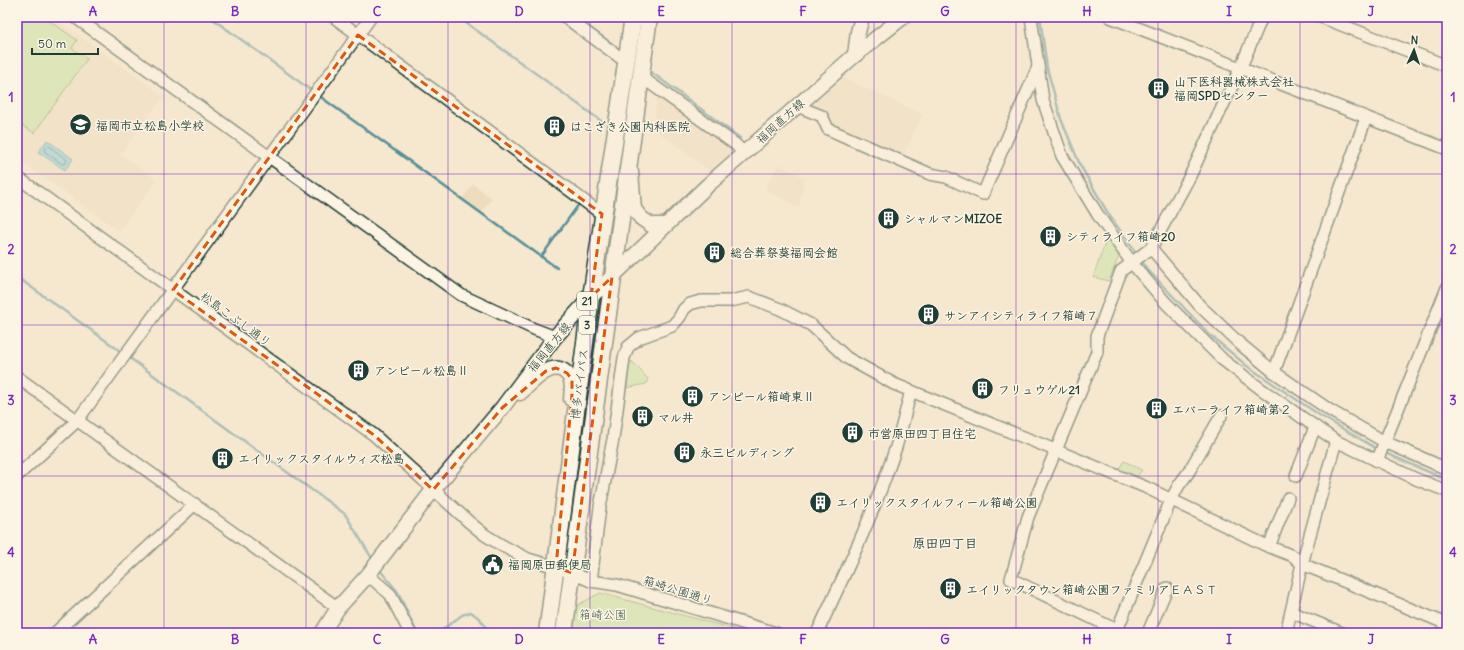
<svg xmlns="http://www.w3.org/2000/svg" width="1464" height="650" font-family="Delius,'Klee One',sans-serif">
	<style>
		.built { fill: #eedcbd }
		.green { fill: #c1e29c; stroke: #709068 }
		.water { fill: #7bc8d9; stroke: #569097 }
		.lines { fill: none; stroke-linecap: round; stroke-linejoin: round }
		.shore { stroke: #447576; stroke-width: 1 }
		.stream { stroke: #569097; stroke-width: 2.5 }
		.minor-casing { stroke: #1f3d34; stroke-width: 14 }
		.major-casing { stroke: #1f3d34; stroke-width: 17 }
		.highway-casing { stroke: #1f3d34; stroke-width: 19 }
		.minor { stroke: #fcf5e5; stroke-width: 11 }
		.major { stroke: #fcf5e5; stroke-width: 14 }
		.highway { stroke: #fcf5e5; stroke-width: 16 }
		.marked { fill: none; stroke: #de580e; stroke-width: 3; stroke-dasharray: 8 5; stroke-linejoin: round }
		.grid { fill: none; stroke: #7b2cbf; stroke-width: 1; stroke-opacity: 0.55 }
		.labels { text-anchor: middle; dominant-baseline: central; stroke-width: 3; stroke-linejoin: round; paint-order: stroke }
		.shield { fill: #fcf5e5; stroke: #617469; stroke-width: 1 }
		.shield-label { font-size: 11px; font-weight: bold; fill: #1f3d34 }
		.poi-label { font-size: 12px; font-weight: bold; fill: #1f3d34; stroke: #fcf5e5; text-anchor: start }
		.street-label { font-size: 12px; fill: #1f3d34; stroke: #fcf5e5 }
		.park-label { font-size: 12px; fill: #3f5e49; stroke: #fcf5e5 }
		.neighbourhood-label { font-size: 13px; font-weight: bold; fill: #1f3d34; stroke: #fcf5e5 }
		.neatline { fill: none; stroke: #7b2cbf; stroke-width: 1.5 }
		.grid-label { font-size: 13px; text-anchor: middle; font-weight: bold; fill: #7b2cbf }
	</style>
	<rect width="100%" height="100%" fill="#f6e8cf"/>
	<filter id="ink" filterUnits="userSpaceOnUse"><feTurbulence type="fractalNoise" baseFrequency=".025" numOctaves="2"/><feDisplacementMap in="SourceGraphic" scale="8" xChannelSelector="R" yChannelSelector="G"/><feConvolveMatrix kernelMatrix="1 2 1 2 8 2 1 2 1" color-interpolation-filters="sRGB"/></filter>
	<g filter="url(#ink)">
		<g class="built">
			<path d="M17 17H53L164 96 121 154 157 180 119 231 17 159Z"/>
			<path d="M842 77 923 114 903 157 831 127 810 106Z"/>
			<path d="M657 90 734 149 711 172 654 129Z"/>
			<path d="M778 164 805 178 799 208 765 190Z"/>
			<path d="M473 184 492 198 482 212 462 199Z"/>
		</g>
		<g class="green">
			<path d="M17 17H44L77 40 72 48 87 59 34 133 17 122Z"/>
			<path d="M1107 238 1120 253 1109 281 1093 277Z"/>
			<path d="M632 361 648 379 646 384 627 388 629 368Z"/>
			<path d="M1124 461 1142 470 1136 477 1118 470Z"/>
			<path d="M600 593 742 631 747 633H572L576 606Z"/>
		</g>
		<path class="water" d="M47 140 73 159 65 170 38 152Z"/>
		<g class="lines">
			<path class="shore" d="M47 146H49L66 159 67 161 64 164H62L45 152V150Z"/>
			<g class="stream">
				<path d="M210 17 312 91"/>
				<path d="M458 17 604 123"/>
				<path d="M575 17 622 51"/>
				<path d="M1040 17 1047 68 1061 119 1080 165 1109 215 1137 254"/>
				<path d="M647 69 740 138"/>
				<path d="M318 95 557 268"/>
				<path d="M541 257 579 204"/>
				<path d="M1141 260 1148 270 1210 335 1247 366 1321 416 1379 450"/>
				<path d="M17 277 123 353"/>
				<path d="M127 356 345 514 373 560"/>
				<path d="M1383 452 1447 480"/>
				<path d="M379 569 398 592 417 633"/>
				<path d="M438 633 462 615 471 612 480 619 490 633"/>
			</g>
			<defs>
				<g id="minor">
					<path d="M75 17 461 295 534 329 555 337"/>
					<path d="M334 17 602 214"/>
					<path d="M565 17 625 61"/>
					<path d="M1031 17 1043 100 1062 156 1098 215 1132 263 1166 303 1223 360 1261 389 1336 441 1416 479 1447 491"/>
					<path d="M1110 17 1447 149"/>
					<path d="M1321 17 1447 66"/>
					<path d="M640 76 735 144 744 153"/>
					<path d="M797 106 822 116 828 129 930 174 946 177 983 194 1038 67"/>
					<path d="M17 177 374 435 469 522 485 535 503 546 528 559 556 567 591 581 617 585 776 633"/>
					<path d="M1151 248 1200 306 1239 343 1274 372 1331 411 1385 442 1447 469"/>
					<path d="M1274 372 1366 118"/>
					<path d="M17 377 338 608"/>
					<path d="M1377 461 1447 288"/>
					<path d="M17 476 77 421 371 17"/>
					<path d="M1296 476 1315 427"/>
					<path d="M1269 547 1288 498"/>
					<path d="M368 575 390 594 410 633"/>
					<path d="M591 581 600 507 613 439 624 358 628 347 639 338 672 326 679 318 684 309 690 304 701 301H730L749 297 780 309 811 325 847 358 894 384 1145 487 1265 545 1293 556 1302 564 1447 624"/>
					<path d="M1291 612 1342 633"/>
					<path d="M1117 630 1171 500 1179 485 1188 473 1221 416"/>
					<path d="M55 633 195 504"/>
					<path d="M817 633C846 572 875 511 896 447 902 428 906 409 911 391"/>
					<path d="M1123 633 1011 579 1028 517 1097 352V336L1121 271 1151 248 1190 176 1240 69 1262 17"/>
					<path d="M1148 633 1167 588"/>
					<path d="M1286 633 1302 564 1336 441"/>
				</g>
				<g id="major">
					<path d="M855 55 858 32 862 17"/>
					<path d="M631 172 634 209 641 218 651 225H665"/>
					<path d="M520 393C531 384 549 361 564 371 574 378 572 388 571 399"/>
					<path d="M322 633 338 608 368 575 433 490 502 408 555 337 591 297 708 185 855 55 903 17"/>
				</g>
				<g id="highway">
					<path d="M547 633 591 297 633 17"/>
					<path d="M564 633 649 17"/>
				</g>
			</defs>
			<use href="#minor" class="minor-casing"/>
			<use href="#major" class="major-casing"/>
			<use href="#highway" class="highway-casing"/>
			<use href="#minor" class="minor"/>
			<use href="#major" class="major"/>
			<use href="#highway" class="highway"/>
		</g>
	</g>
	<path d="M0 0H1464V650H0ZM358 35 602 214 591 297 612 277 572 573 556 567 572 395V380L567 373 556 368 546 371 502 408 433 490 374 435 173 290Z" fill="#f6e8cf" fill-opacity=".55" fill-rule="evenodd"/>
	<path class="marked" d="M358 35 602 214 591 297 612 277 572 573 556 567 572 395V380L567 373 556 368 546 371 502 408 433 490 374 435 173 290Z"/>
	<path class="grid" d="M164 17V633M306 17V633M448 17V633M590 17V633M732 17V633M874 17V633M1016 17V633M1158 17V633M1300 17V633M17 174H1447M17 325H1447M17 476H1447"/>
	<defs>
		<symbol id="building-disc" viewBox="-11 -11 22 22"><circle r="9.5" fill="#1f3d34" stroke="#fcf5e5"/><path d="M-4-6H4V6H1V3H-1V6H-4ZM-2.5-4.3h1.7v1.8h-1.7ZM.8-4.3h1.7v1.8H.8ZM-2.5-1h1.7V.8h-1.7ZM.8-1h1.7V.8H.8Z" fill="#fff"/></symbol>
		<symbol id="school-disc" viewBox="-11 -11 22 22"><circle r="9.5" fill="#1f3d34" stroke="#fcf5e5"/><path d="M0-5L7-2L0 1L-7-2ZM-4 1L0 2.5L4 1V4Q0 6-4 4Z" fill="#fff"/></symbol>
		<symbol id="civic-disc" viewBox="-11 -11 22 22"><circle r="9.5" fill="#1f3d34" stroke="#fcf5e5"/><path d="M-.6-6.5H3V-4.5H.6V-3L4-1V1h2V6H-6V1h2V-1L-.6-3ZM-1.2 2.5V6h2.4V2.5Z" fill="#fff"/></symbol>
	</defs>
	<g fill-rule="evenodd">
		<use href="#building-disc" x="1146" y="76" width="25" height="25"/>
		<use href="#school-disc" x="68" y="112" width="25" height="25"/>
		<use href="#building-disc" x="542" y="114" width="25" height="25"/>
		<use href="#building-disc" x="876" y="206" width="25" height="25"/>
		<use href="#building-disc" x="1038" y="224" width="25" height="25"/>
		<use href="#building-disc" x="702" y="240" width="25" height="25"/>
		<use href="#building-disc" x="916" y="302" width="25" height="25"/>
		<use href="#building-disc" x="346" y="358" width="25" height="25"/>
		<use href="#building-disc" x="970" y="376" width="25" height="25"/>
		<use href="#building-disc" x="680" y="384" width="25" height="25"/>
		<use href="#building-disc" x="1144" y="396" width="25" height="25"/>
		<use href="#building-disc" x="630" y="404" width="25" height="25"/>
		<use href="#building-disc" x="840" y="420" width="25" height="25"/>
		<use href="#building-disc" x="672" y="440" width="25" height="25"/>
		<use href="#building-disc" x="210" y="446" width="25" height="25"/>
		<use href="#building-disc" x="808" y="490" width="25" height="25"/>
		<use href="#civic-disc" x="480" y="552" width="25" height="25"/>
		<use href="#building-disc" x="938" y="576" width="25" height="25"/>
	</g>
	<g class="labels">
		<g class="shield">
			<rect x="577" y="292" width="20" height="18" rx="3"/>
			<rect x="579" y="316" width="16" height="18" rx="3"/>
		</g>
		<g class="shield-label">
			<text x="587" y="301">21</text>
			<text x="587" y="325">3</text>
		</g>
		<g class="poi-label">
			<text x="1174" y="81">山下医科器械株式会社<tspan x="1174" dy="14">福岡SPDセンター</tspan></text>
			<text x="96" y="125">福岡市立松島小学校</text>
			<text x="570" y="126">はこざき公園内科医院</text>
			<text x="904" y="218">シャルマンMIZOE</text>
			<text x="1066" y="236">シティライフ箱崎20</text>
			<text x="730" y="252">総合葬祭葵福岡会館</text>
			<text x="944" y="315">サンアイシティライフ箱崎７</text>
			<text x="374" y="370">アンピール松島Ⅱ</text>
			<text x="998" y="389">フリュウゲル21</text>
			<text x="708" y="396">アンピール箱崎東Ⅱ</text>
			<text x="1172" y="409">エバーライフ箱崎第２</text>
			<text x="658" y="417">マル井</text>
			<text x="868" y="433">市営原田四丁目住宅</text>
			<text x="700" y="452">永三ビルディング</text>
			<text x="238" y="458">エイリックスタイルウィズ松島</text>
			<text x="836" y="502">エイリックスタイルフィール箱崎公園</text>
			<text x="508" y="564">福岡原田郵便局</text>
			<text x="966" y="589">エイリックタウン箱崎公園ファミリアＥＡＳＴ</text>
		</g>
		<g class="street-label">
			<text transform="translate(780 121) rotate(-42)">福岡直方線</text>
			<text transform="translate(236 319) rotate(36)">松島こぶし通り</text>
			<text transform="translate(549 347) rotate(-51)">福岡直方線</text>
			<text transform="translate(579 384) rotate(-83)">博多バイパス</text>
			<text transform="translate(678 590) rotate(17)">箱崎公園通り</text>
		</g>
		<g class="park-label">
			<text x="603" y="614">箱崎公園</text>
		</g>
		<g class="neighbourhood-label">
			<text x="945" y="543">原田四丁目</text>
		</g>
	</g>
	<rect width="1464" height="650" fill="none" stroke="#fcf5e5" stroke-width="44"/>
	<g transform="translate(1414 50) rotate(3)" stroke="#fcf5e5" stroke-width="3" paint-order="stroke">
	<path d="M0-3L7 15L0 10L-7 15Z" fill="#1f3d34"/>
	<text y="-6" font-size="11" font-weight="bold" text-anchor="middle" fill="#1f3d34">N</text>
	</g>
	<path d="M32 48v6h66v-6" fill="none" stroke="#1f3d34" stroke-width="2"/>
	<text x="38" y="48" font-size="12" fill="#1f3d34" stroke="#fcf5e5" stroke-width="3" paint-order="stroke">50 m</text>
	<rect x="22" y="22" width="1420" height="606" class="neatline"/>
	<g class="grid-label">
		<text x="93" y="16">A</text>
		<text x="235" y="16">B</text>
		<text x="377" y="16">C</text>
		<text x="519" y="16">D</text>
		<text x="661" y="16">E</text>
		<text x="803" y="16">F</text>
		<text x="945" y="16">G</text>
		<text x="1087" y="16">H</text>
		<text x="1229" y="16">I</text>
		<text x="1371" y="16">J</text>
		<text x="11" y="102">1</text>
		<text x="1453" y="102">1</text>
		<text x="11" y="254">2</text>
		<text x="1453" y="254">2</text>
		<text x="11" y="405">3</text>
		<text x="1453" y="405">3</text>
		<text x="11" y="557">4</text>
		<text x="1453" y="557">4</text>
		<text x="93" y="644">A</text>
		<text x="235" y="644">B</text>
		<text x="377" y="644">C</text>
		<text x="519" y="644">D</text>
		<text x="661" y="644">E</text>
		<text x="803" y="644">F</text>
		<text x="945" y="644">G</text>
		<text x="1087" y="644">H</text>
		<text x="1229" y="644">I</text>
		<text x="1371" y="644">J</text>
	</g>
</svg>
